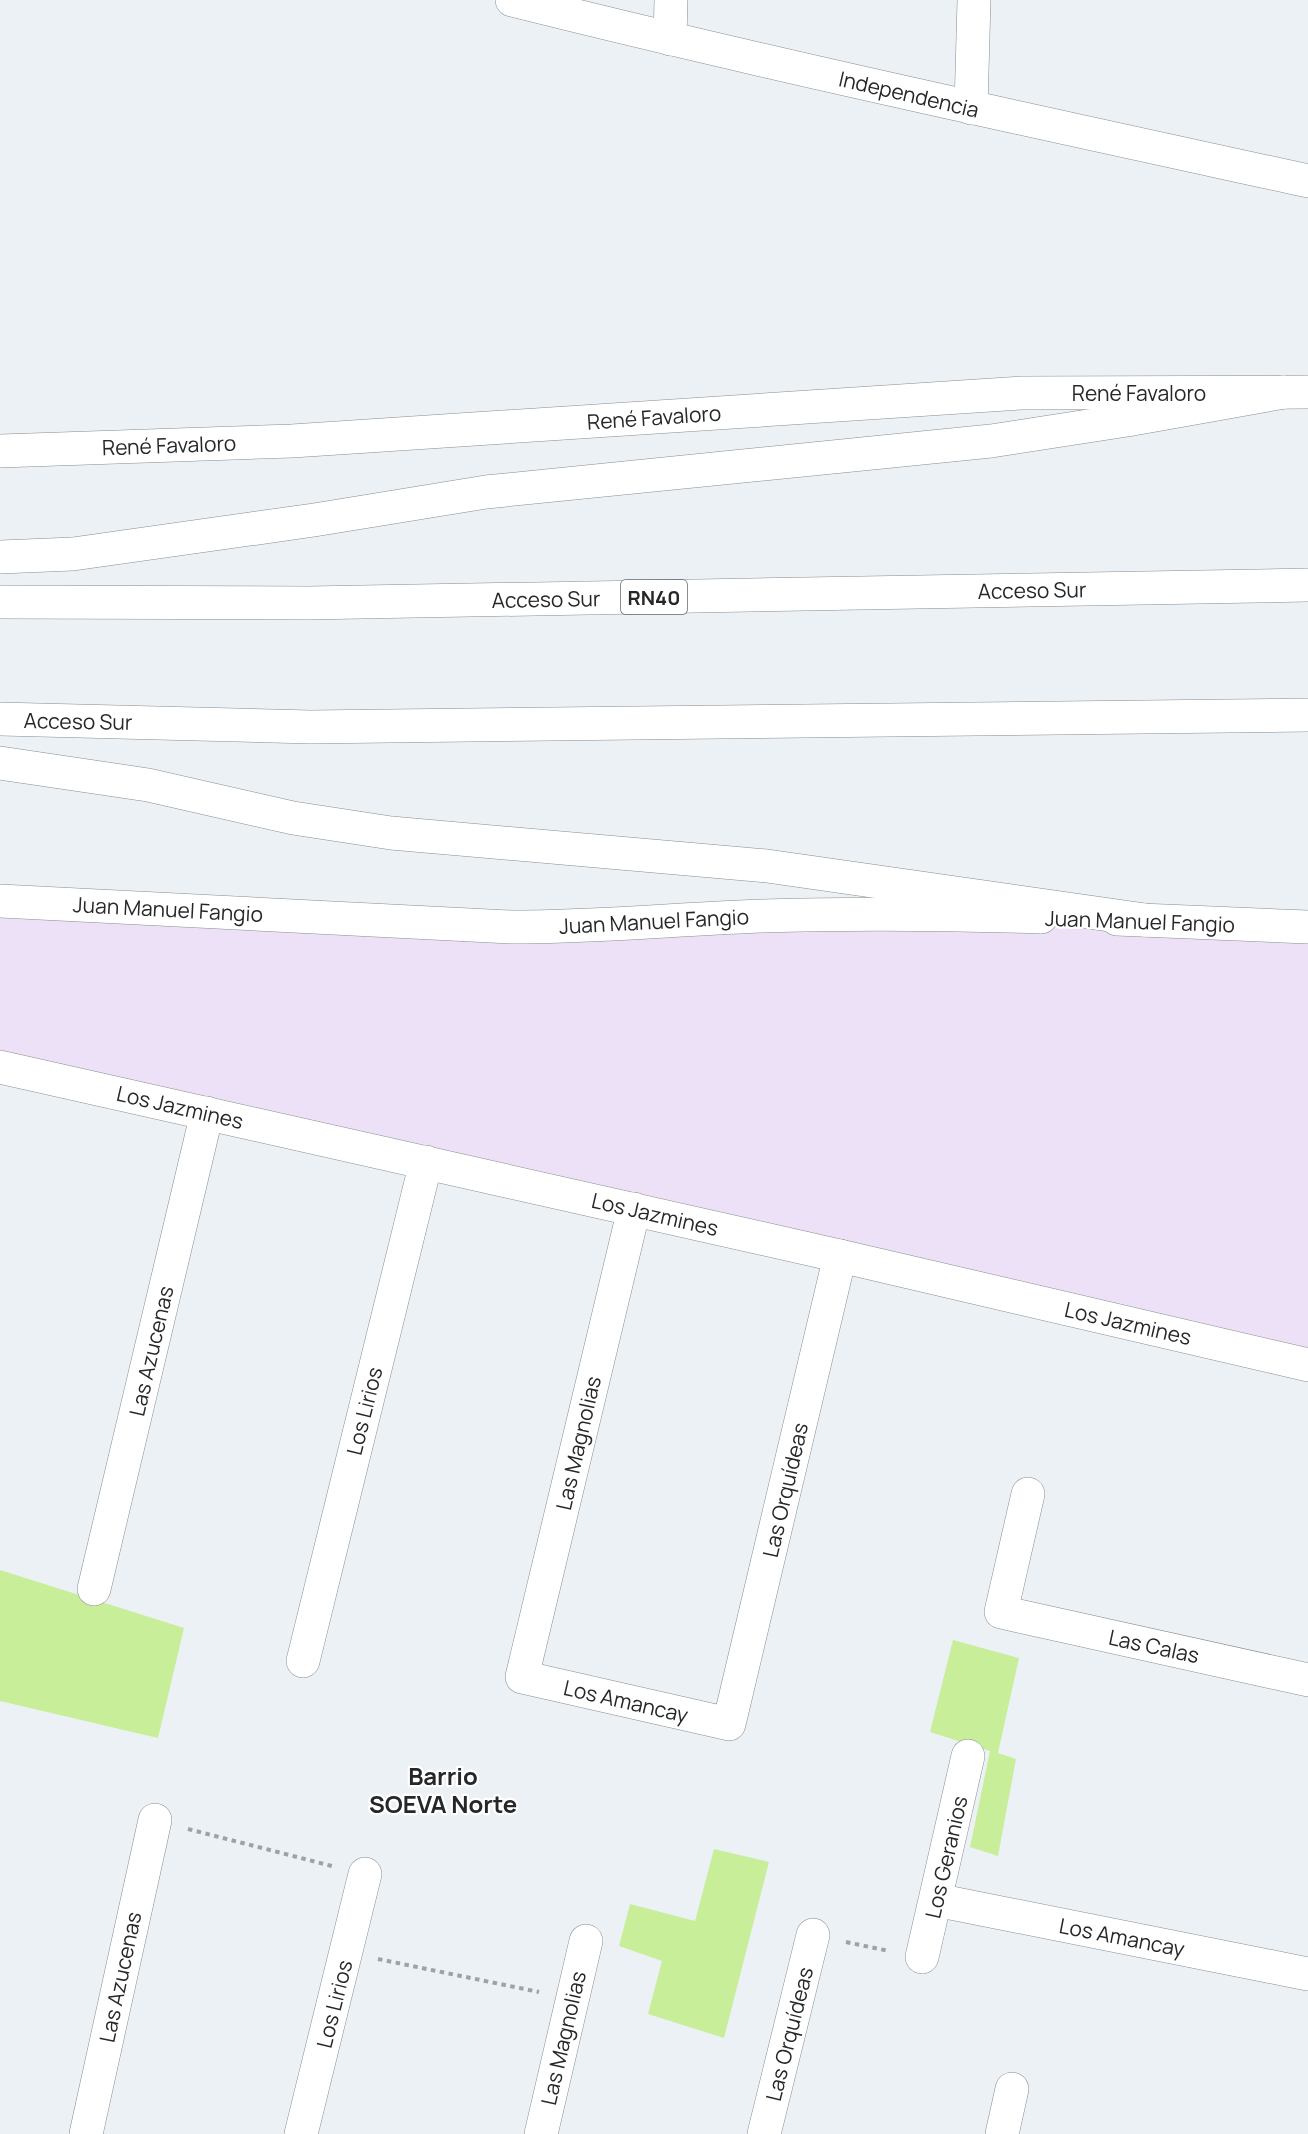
<svg xmlns="http://www.w3.org/2000/svg" width="1308" height="2134" font-family="Manrope,sans-serif">
	<style>
		.industrial { fill: #ece1f6 }
		.green { fill: #c8ee9a }
		.lines { fill: none; stroke-linecap: round; stroke-linejoin: round }
		.minor-casing { stroke: #888d91; stroke-width: 34 }
		.highway-casing { stroke: #888d91; stroke-width: 34 }
		.path { stroke: #9ea2a5; stroke-width: 4; stroke-dasharray: 4.5 4.5; stroke-linecap: butt }
		.minor { stroke: #fff; stroke-width: 33 }
		.highway { stroke: #fff; stroke-width: 33 }
		.labels { text-anchor: middle; dominant-baseline: central; stroke-width: 4.5; stroke-linejoin: round; paint-order: stroke }
		.shield { fill: #fff; stroke: #666869; stroke-width: 1.5 }
		.shield-label { font-size: 20px; font-weight: bold; fill: #252729 }
		.street-label { font-size: 21px; fill: #252729; stroke: #fff }
		.quarter-label { font-size: 24px; font-weight: bold; fill: #252729; stroke: #fff }
	</style>
	<rect width="100%" height="100%" fill="#ecf1f5"/>
	<path class="industrial" d="M0 901 1308 927V1365L0 1067Z"/>
	<g class="green">
		<path d="M0 1570 184 1628 158 1738 0 1701Z"/>
		<path d="M953 1640 1019 1658 998 1753 1016 1759 998 1856 970 1847 990 1751 930 1732Z"/>
		<path d="M714 1849 769 1862 724 2038 648 2014 662 1961 619 1946 630 1904 695 1921Z"/>
	</g>
	<g class="lines">
		<defs>
			<g id="minor">
				<path d="M512 0C776 66 1042 123 1308 181"/>
				<path d="M670 39 671 0"/>
				<path d="M971 108 974 0"/>
				<path d="M0 451 292 441 1021 393 1308 392"/>
				<path d="M0 901 512 927C595 927 679 919 763 916 855 913 948 914 1041 917"/>
				<path d="M1117 919 1308 927"/>
				<path d="M0 1067 840 1256 1308 1365"/>
				<path d="M634 1209 522 1677 729 1724 840 1256"/>
				<path d="M1028 1494 1001 1612 1308 1680"/>
				<path d="M94 1589 207 1113"/>
				<path d="M303 1661 426 1162"/>
				<path d="M936 1900 1308 1974"/>
				<path d="M922 1957 968 1756"/>
				<path d="M86 2134 155 1820"/>
				<path d="M301 2134 365 1874"/>
				<path d="M541 2134 586 1941"/>
				<path d="M764 2134 813 1935"/>
				<path d="M1002 2134 1012 2089"/>
			</g>
			<g id="highway">
				<path d="M0 557 73 554 314 520 486 492 991 441 1127 420 1284 392"/>
				<path d="M0 602 308 603 1308 585"/>
				<path d="M0 719 310 727 1308 715"/>
				<path d="M0 763 148 785 293 818 391 833 767 866 1145 920"/>
			</g>
		</defs>
		<use href="#minor" class="minor-casing"/>
		<use href="#highway" class="highway-casing"/>
		<g class="path">
			<path d="M188 1829 332 1866"/>
			<path d="M846 1942 889 1951"/>
			<path d="M378 1959 539 1992"/>
		</g>
		<use href="#minor" class="minor"/>
		<use href="#highway" class="highway"/>
	</g>
	<g class="labels">
		<rect class="shield" x="621" y="580" width="66" height="34" rx="4.5"/>
		<g class="shield-label">
			<text x="654" y="597">RN40</text>
		</g>
		<g class="street-label">
			<text transform="translate(909 94) rotate(13)">Independencia</text>
			<text x="1139" y="393">René Favaloro</text>
			<text transform="translate(654 417) rotate(-4)">René Favaloro</text>
			<text transform="translate(169 445) rotate(-2)">René Favaloro</text>
			<text transform="translate(1032 590) rotate(-1)">Acceso Sur</text>
			<text transform="translate(546 599) rotate(-1)">Acceso Sur</text>
			<text transform="translate(78 721) rotate(1)">Acceso Sur</text>
			<text transform="translate(168 909) rotate(3)">Juan Manuel Fangio</text>
			<text transform="translate(654 921) rotate(-3)">Juan Manuel Fangio</text>
			<text transform="translate(1140 921) rotate(2)">Juan Manuel Fangio</text>
			<text transform="translate(180 1107) rotate(13)">Los Jazmines</text>
			<text transform="translate(655 1214) rotate(13)">Los Jazmines</text>
			<text transform="translate(1128 1323) rotate(13)">Los Jazmines</text>
			<text transform="translate(151 1351) rotate(-77)">Las Azucenas</text>
			<text transform="translate(364 1411) rotate(-76)">Los Lirios</text>
			<text transform="translate(578 1443) rotate(-77)">Las Magnolias</text>
			<text transform="translate(785 1490) rotate(-77)">Las Orquídeas</text>
			<text transform="translate(1154 1646) rotate(12)">Las Calas</text>
			<text transform="translate(626 1701) rotate(13)">Los Amancay</text>
			<text transform="translate(946 1857) rotate(-77)">Los Geranios</text>
			<text transform="translate(1122 1937) rotate(11)">Los Amancay</text>
			<text transform="translate(120 1977) rotate(-78)">Las Azucenas</text>
			<text transform="translate(334 2004) rotate(-76)">Los Lirios</text>
			<text transform="translate(789 2034) rotate(-76)">Las Orquídeas</text>
			<text transform="translate(563 2038) rotate(-77)">Las Magnolias</text>
		</g>
		<g class="quarter-label">
			<text x="443" y="1775">Barrio<tspan x="443" dy="28">SOEVA Norte</tspan></text>
		</g>
	</g>
</svg>
